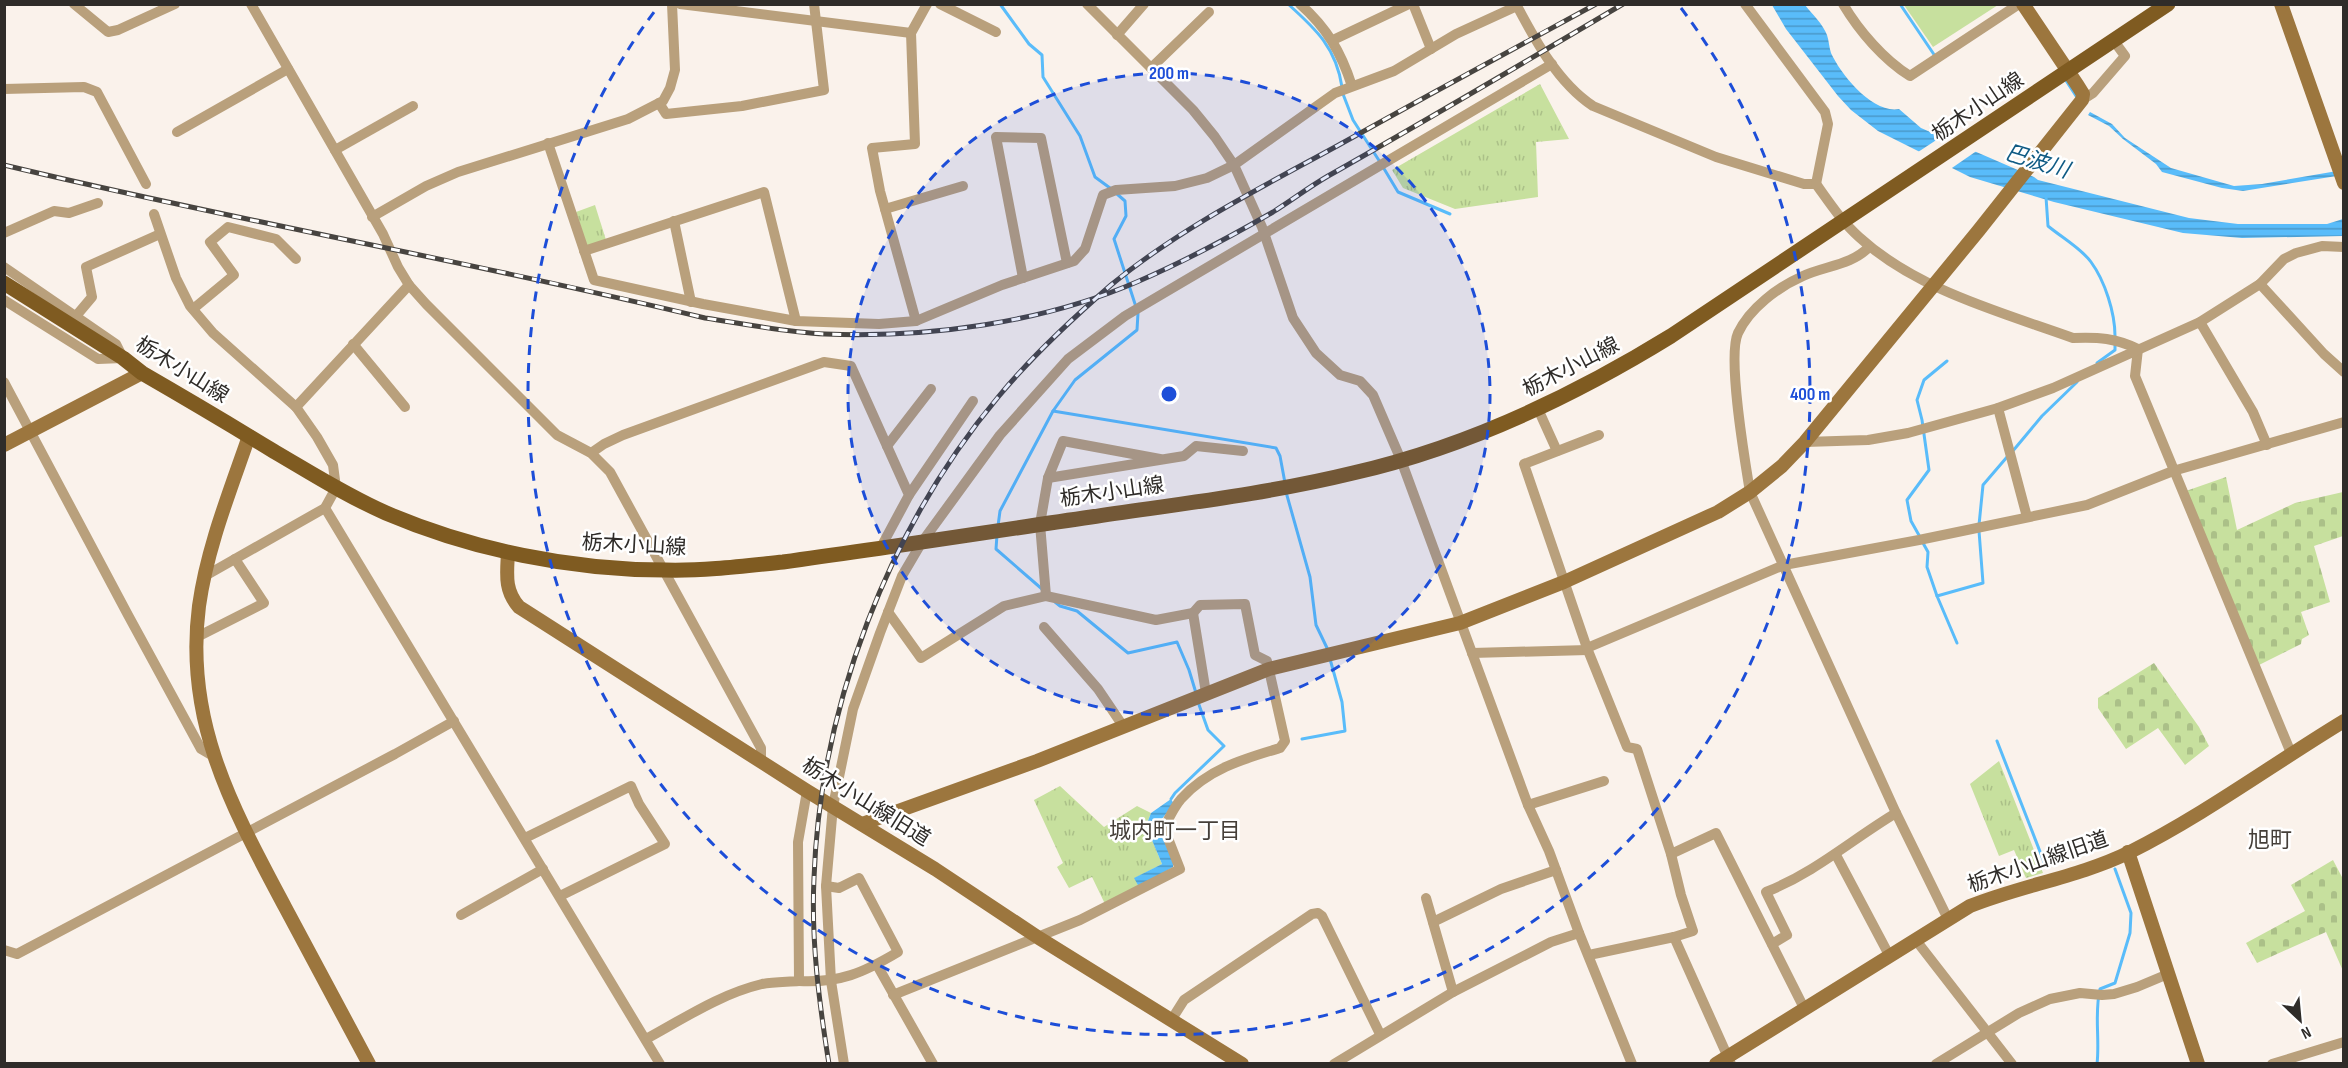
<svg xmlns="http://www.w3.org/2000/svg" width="2348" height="1068" font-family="'Sofia Sans Condensed','Noto Sans JP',sans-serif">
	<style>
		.grass { fill: url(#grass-tufts) }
		.cemetery { fill: url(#cemetery-stones) }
		.pitch { fill: #c7e09e }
		.water { fill: url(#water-rules) }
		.pier { fill: #faf2eb }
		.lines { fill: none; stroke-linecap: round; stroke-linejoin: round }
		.stream { stroke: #59bcfa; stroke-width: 3 }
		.street { stroke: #b9a07c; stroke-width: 10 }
		.secondary { stroke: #9c763e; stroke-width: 14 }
		.primary { stroke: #7f5b21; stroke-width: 15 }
		.rail-casing { stroke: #474440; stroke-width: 5 }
		.rail { stroke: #fff; stroke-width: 3; stroke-dasharray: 9; stroke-linecap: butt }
		.ring { fill: none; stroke: #1d4ed8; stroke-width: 3; stroke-dasharray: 10 8 }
		.labels { text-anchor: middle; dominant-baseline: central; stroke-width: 5; stroke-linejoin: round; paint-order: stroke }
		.street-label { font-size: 21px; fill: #2f2c29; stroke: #fff }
		.water-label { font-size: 22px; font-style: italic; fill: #105b84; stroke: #fff }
		.neighbourhood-label { font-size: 22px; fill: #453f39; stroke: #fff }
		.centre { fill: #1d4ed8; stroke: #fff; stroke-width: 3 }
		.ring-label { font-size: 18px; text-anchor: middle; font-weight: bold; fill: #1d4ed8; stroke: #fff; stroke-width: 5; stroke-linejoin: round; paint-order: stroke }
	</style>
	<defs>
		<pattern id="grass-tufts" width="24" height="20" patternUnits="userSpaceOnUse" patternTransform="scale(1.5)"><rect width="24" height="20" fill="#c7e09e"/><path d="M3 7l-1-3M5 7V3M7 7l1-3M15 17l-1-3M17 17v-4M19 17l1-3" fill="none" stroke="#abc088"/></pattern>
		<pattern id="cemetery-stones" width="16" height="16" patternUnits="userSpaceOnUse" patternTransform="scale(1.5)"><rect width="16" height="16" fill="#c7e09e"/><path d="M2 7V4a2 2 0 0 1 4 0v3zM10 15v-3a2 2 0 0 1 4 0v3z" fill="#abc088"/></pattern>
		<pattern id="water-rules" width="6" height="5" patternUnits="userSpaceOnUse" patternTransform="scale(1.5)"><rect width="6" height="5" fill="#59bcfa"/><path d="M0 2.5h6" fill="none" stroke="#4a99ca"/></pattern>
	</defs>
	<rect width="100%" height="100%" fill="#faf2eb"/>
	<g class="grass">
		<path d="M1540 84 1569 139 1536 142 1538 197 1455 209 1403 188 1392 170Z"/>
		<path d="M595 205 606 240 587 246 576 212Z"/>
		<path d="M1999 761 2043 873 2026 878 2014 850 1999 856 1970 784Z"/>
		<path d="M1060 786 1104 827 1137 806 1151 813 1146 826 1162 864 1135 878 1139 887 1105 904 1092 877 1069 888 1057 867 1063 863 1034 800Z"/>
	</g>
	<g class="cemetery">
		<path d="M2226 477 2237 530 2295 503 2343 492V536L2314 546 2330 602 2301 612 2309 635 2302 639 2301 644 2259 665 2186 491Z"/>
		<path d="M2154 663 2199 727 2209 746 2185 765 2158 728 2126 749 2098 708V698Z"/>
		<path d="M2333 860 2343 879V971L2326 932 2257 963 2246 943 2305 911 2291 885Z"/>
	</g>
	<path class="pitch" d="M1904 5H1998L1933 47Z"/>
	<g class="water">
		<path d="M1772 5H1805C1812 14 1823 24 1827 35 1829 41 1829 47 1831 53 1841 75 1873 114 1899 109L1921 128 2034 177 2038 180 2189 218 2238 224H2327L2343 219V236L2242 238 2183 233 2054 202 1970 177 1878 131 1851 110 1838 96 1786 29Z"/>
		<path d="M2090 112 2112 124 2125 138 2171 168 2234 186 2262 184 2343 170V175L2243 191 2222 188 2162 172 2156 164 2123 139 2109 126 2088 115Z"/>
		<path d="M1171 799 1174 804 1157 825 1173 861V867L1139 887 1134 878 1162 864 1146 826 1151 813Z"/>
	</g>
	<path class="pier" d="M1944 135 1978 150 1949 170 1915 154Z"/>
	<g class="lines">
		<g class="stream">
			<path d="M1000 4 1029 44 1042 55 1043 77 1080 136 1095 177 1110 188"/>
			<path d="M1288 4C1317 30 1336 48 1342 87"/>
			<path d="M1900 4 1935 56"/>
			<path d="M2065 79 2078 99"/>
			<path d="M1343 94 1353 120 1380 162"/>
			<path d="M1383 167 1398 192 1450 214"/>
			<path d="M1117 194 1125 201 1126 216 1114 239 1136 307"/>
			<path d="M2046 197 2048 226C2061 237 2081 248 2091 262 2105 281 2115 313 2115 336"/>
			<path d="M2097 363 2115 350V343"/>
			<path d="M1053 411 1276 448 1280 456 1285 483"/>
			<path d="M2012 452 2042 416 2077 382"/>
			<path d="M1286 492 1310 577 1316 625 1328 650"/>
			<path d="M1979 525 1983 485 2007 457"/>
			<path d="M998 526 1000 511 1053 411 1075 380 1137 330 1138 313"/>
			<path d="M997 535 996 549 1042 589"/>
			<path d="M1920 537 1911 521 1907 500 1929 470 1922 420 1917 400 1924 380 1947 361"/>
			<path d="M1923 543 1928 552 1927 567 1937 596"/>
			<path d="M1055 602 1060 606 1077 611 1128 653 1177 642 1189 670 1196 693"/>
			<path d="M1957 643 1937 596 1983 583 1979 531"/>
			<path d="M1302 739 1345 731 1342 702 1330 659"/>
			<path d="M1997 741 2046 867"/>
			<path d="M1171 799 1175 793 1224 746 1208 730 1198 702"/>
			<path d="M2097 1064C2100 1038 2094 1014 2100 989L2115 983 2130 933 2131 913 2115 869"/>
		</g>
		<g class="street">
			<path d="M74 4 108 32 118 30 175 4"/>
			<path d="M251 4 383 234 398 267 409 285 426 304 557 435 591 453 610 472 761 748V761"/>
			<path d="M680 4 911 33"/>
			<path d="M940 4 996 32"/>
			<path d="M1087 4 1193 110 1215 137 1234 165 1262 227 1293 318 1316 353 1340 375 1360 381 1373 395 1401 460 1528 805 1549 851 1579 933 1632 1064"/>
			<path d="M1300 4C1327 28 1341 52 1352 86"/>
			<path d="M1413 4 1431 49"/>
			<path d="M1516 4C1535 40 1558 83 1593 106L1716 157 1804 184H1816C1829 202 1842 222 1859 237 1917 290 2001 312 2073 338 2099 337 2115 338 2138 349L2135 376 2291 753"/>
			<path d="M1745 4 1825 112 1828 124 1816 184"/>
			<path d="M1843 4C1859 31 1884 60 1910 76L2019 4"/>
			<path d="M1117 35 1144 4"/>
			<path d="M1333 40 1409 4"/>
			<path d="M1151 68 1209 12"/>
			<path d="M4 89 84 87 97 92 146 184"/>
			<path d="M2082 100 2093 93 2125 56 2114 41"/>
			<path d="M659 103 666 114 742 106 824 90 814 4"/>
			<path d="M177 132 288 69"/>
			<path d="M548 143 594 280 703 304 796 321 879 324 916 321 1002 285 1074 261 1085 249 1103 195 1116 190 1175 186 1207 178 1234 165 1335 93 1394 71 1456 34 1517 6"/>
			<path d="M335 150 413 106"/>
			<path d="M885 209 963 186"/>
			<path d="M154 214 176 278 190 306 213 333 296 407 317 437 333 465 336 488 325 508 205 576"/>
			<path d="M372 217 426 186 458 172 628 119 663 101 670 88 675 70 672 4"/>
			<path d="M674 221 691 302"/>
			<path d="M4 233 54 211 69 213 98 203"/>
			<path d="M1869 247C1852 265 1825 266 1803 276 1778 287 1750 308 1738 333 1727 357 1745 461 1750 492L1896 813 1948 919"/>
			<path d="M584 251 764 192 796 321"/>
			<path d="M4 267 116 344 123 358 98 359 4 300"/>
			<path d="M1023 278 996 137 1041 138 1067 263"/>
			<path d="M2260 284 2324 354 2344 372"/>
			<path d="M193 309 234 275 210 242 228 227 276 239 296 259"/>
			<path d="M76 316 92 297 86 267 160 234"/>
			<path d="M916 321 880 191 872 148 915 144 911 33 927 4"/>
			<path d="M2200 322 2253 412 2267 445"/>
			<path d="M353 344 405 407"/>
			<path d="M4 382 128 615 201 749 213 756"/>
			<path d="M296 407 409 285"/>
			<path d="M1998 408 2027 517"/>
			<path d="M1538 409 1557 451"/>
			<path d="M1805 442 1868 440 1908 433 1998 408 2053 388 2200 322 2260 284 2284 259 2296 253 2322 246 2344 247"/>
			<path d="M887 446 931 389"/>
			<path d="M591 453 604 444 623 435 824 362 851 366 909 495 880 549"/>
			<path d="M1048 478 1184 456 1196 446 1243 451"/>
			<path d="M909 495 973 401"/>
			<path d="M325 508 660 1064"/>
			<path d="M1046 596 1040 524 1048 478 1063 441 1160 459"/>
			<path d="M888 612 921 658 1004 606 1046 596 1156 620 1193 613 1206 693"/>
			<path d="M1044 627 1098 689 1123 726"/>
			<path d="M197 637 264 603 235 559"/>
			<path d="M1587 648 1784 565 1919 540 2087 505 2173 471 2344 422"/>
			<path d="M1472 653 1588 650"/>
			<path d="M1528 805 1604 781"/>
			<path d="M525 838 631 786 639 804 665 844 560 896"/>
			<path d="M1671 854 1716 833 1804 1008"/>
			<path d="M1836 855 1889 955"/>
			<path d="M1426 898 1453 992"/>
			<path d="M461 915 543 869"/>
			<path d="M1433 922 1501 889 1556 870"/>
			<path d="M1674 937 1731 1064"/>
			<path d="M1915 939 2012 1064"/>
			<path d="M1772 944 1787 935 1766 892C1816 872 1851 840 1896 813"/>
			<path d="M4 950 17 954 395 754 454 721"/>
			<path d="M1589 955 1674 937 1693 931 1681 895 1671 854 1637 749 1627 747 1587 648 1524 464 1599 435"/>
			<path d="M877 965 933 1064"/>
			<path d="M799 981C840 983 863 973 898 952L859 878 839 888 826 886"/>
			<path d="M893 995 1080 920 1180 869 1164 828C1169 818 1174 807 1181 799 1208 769 1243 759 1280 748L1285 741 1267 661 1255 655 1245 604 1200 605 1193 613"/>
			<path d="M1172 1019 1184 1000 1312 914 1318 913 1322 916 1380 1034"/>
			<path d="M646 1039C683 1019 720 994 762 984 773 982 787 982 799 981L798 842 807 791"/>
			<path d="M844 1064 831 981 826 886 833 806 853 709 880 633 902 576 922 542 1000 435 1068 359 1125 316 1552 64"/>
			<path d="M1334 1064 1453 992 1551 942 1579 933"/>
			<path d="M1936 1064 2019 1013 2050 999 2080 993 2102 995 2114 994 2137 987 2168 974"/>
			<path d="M2272 1064 2344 1042"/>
		</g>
		<g class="secondary">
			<path d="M2281 4 2344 183"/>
			<path d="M249 436C230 491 207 548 199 606 184 722 233 809 285 907 313 959 341 1011 369 1064"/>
			<path d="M4 445 142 373"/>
			<path d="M508 552C507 574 504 590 519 607L807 791 935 869 1039 938 1242 1064"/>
			<path d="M862 824 1037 761 1269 669 1460 623 1564 582 1718 512 1750 492 1782 466 1805 442 1979 230 2082 100 2083 94 2078 86 2023 4"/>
			<path d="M2128 852 2198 1064"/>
			<path d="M1716 1064 1970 906C2022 885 2079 877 2130 852 2204 815 2273 764 2344 721"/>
		</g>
		<path class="primary" d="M4 283 123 358 142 373C187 399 231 425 275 452 311 473 347 496 386 513 473 550 571 570 665 570 705 571 744 566 783 562 886 548 988 532 1091 517 1178 504 1267 494 1353 473 1467 447 1572 397 1671 336L2168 4"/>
		<defs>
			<g id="rail">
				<path d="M4 165C237 221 473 262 705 318 745 324 785 332 825 334 929 338 1043 323 1139 281 1185 261 1230 237 1273 212 1292 200 1309 187 1328 176 1427 120 1525 62 1623 4"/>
				<path d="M829 1064C819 1002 811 940 814 878 820 707 889 527 999 396 1032 356 1072 319 1111 285 1179 229 1260 188 1337 146 1423 98 1509 51 1596 4"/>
			</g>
		</defs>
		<use href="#rail" class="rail-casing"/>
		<use href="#rail" class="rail"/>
	</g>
	<circle cx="1169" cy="394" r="321" fill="#1d4ed8" fill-opacity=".12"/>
	<g class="ring">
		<circle cx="1169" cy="394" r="321"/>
		<path d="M1681 8A641 641 0 1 1 657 8"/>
	</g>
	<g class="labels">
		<g class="street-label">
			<text transform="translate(1978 107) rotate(-34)">栃木小山線</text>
			<text transform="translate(1571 367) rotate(-27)">栃木小山線</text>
			<text transform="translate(182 370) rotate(32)">栃木小山線</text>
			<text transform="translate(1112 492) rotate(-8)">栃木小山線</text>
			<text transform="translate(634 545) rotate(3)">栃木小山線</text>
			<text transform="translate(866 802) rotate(32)">栃木小山線旧道</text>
			<text transform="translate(2038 862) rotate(-19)">栃木小山線旧道</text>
		</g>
		<g class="water-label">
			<text transform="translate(2037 162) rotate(17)">巴波川</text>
		</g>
		<g class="neighbourhood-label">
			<text x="1175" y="831">城内町一丁目</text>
			<text x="2270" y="840">旭町</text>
		</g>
	</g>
	<circle cx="1169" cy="394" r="9" class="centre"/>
	<g class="ring-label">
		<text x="1169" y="79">200 m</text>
		<text x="1810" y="400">400 m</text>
	</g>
	<rect width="2348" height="1068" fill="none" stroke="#2f2c29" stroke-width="12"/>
	<g transform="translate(2300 1020) rotate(154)" stroke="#ffffff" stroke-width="4.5" paint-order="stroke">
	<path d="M0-4.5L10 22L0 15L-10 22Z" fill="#2f2c29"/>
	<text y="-9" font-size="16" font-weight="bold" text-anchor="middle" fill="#2f2c29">N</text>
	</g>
</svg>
